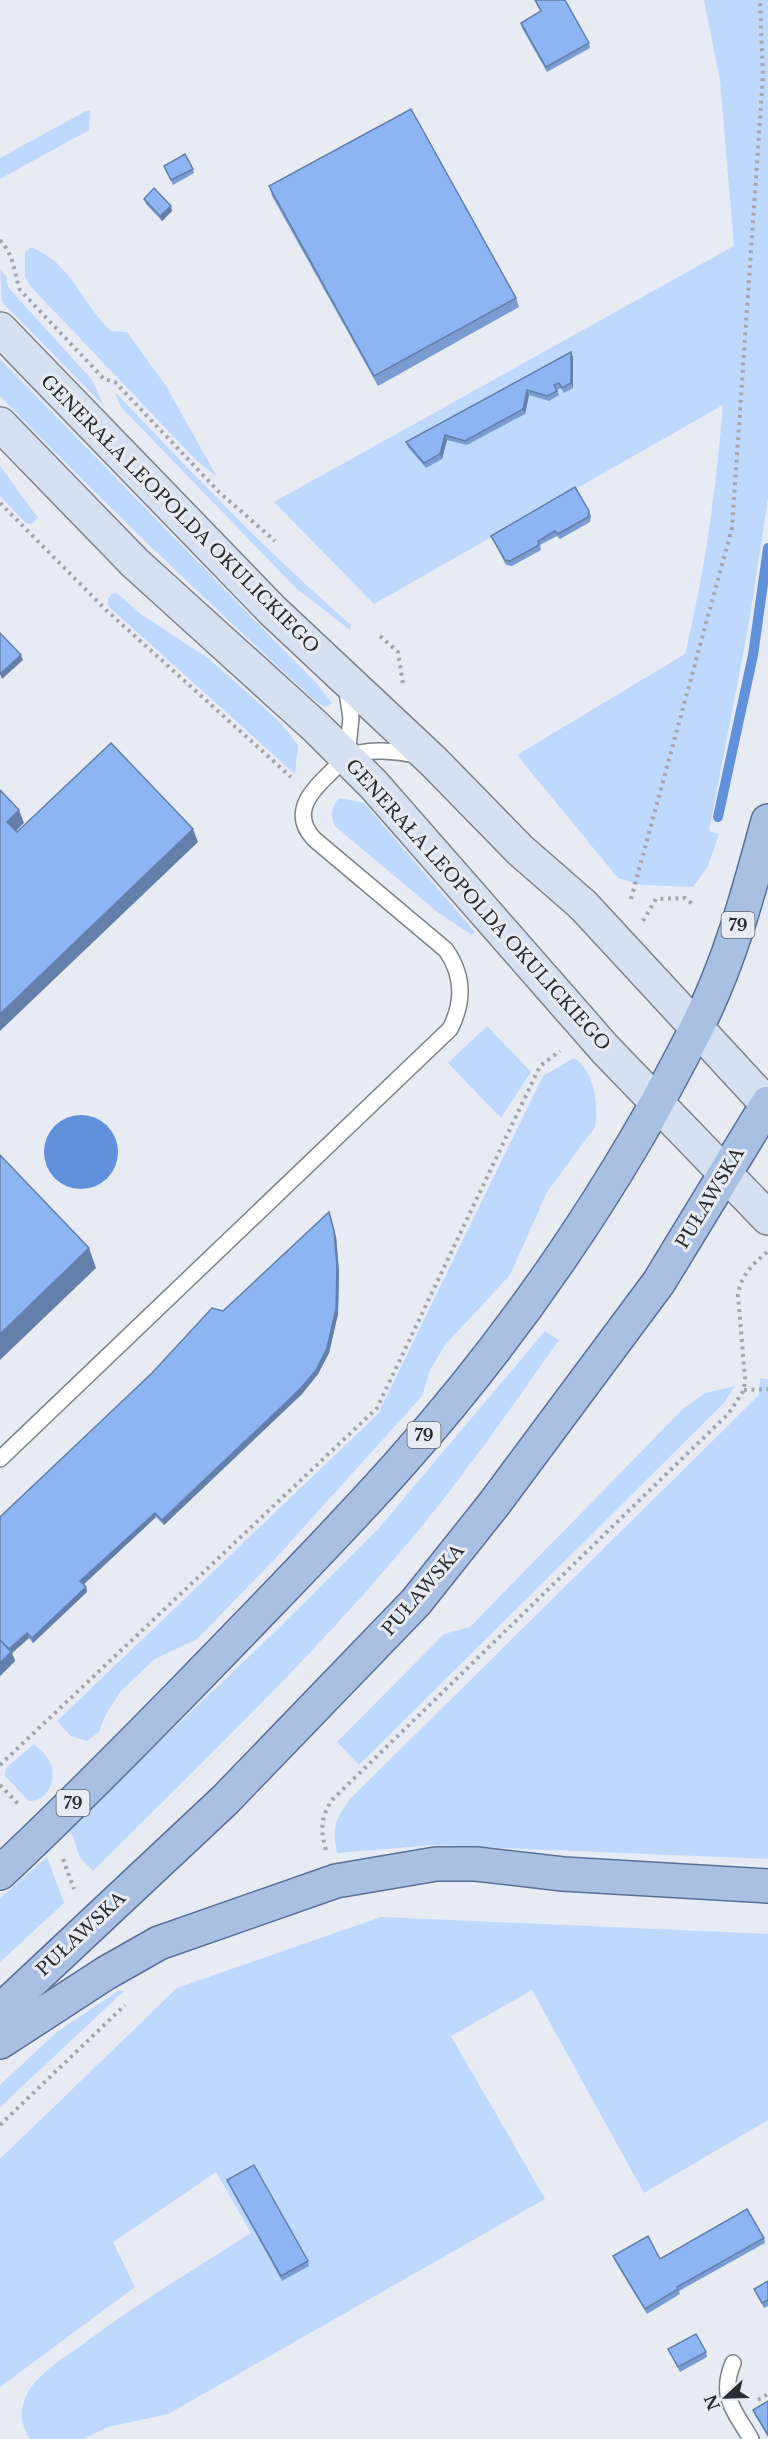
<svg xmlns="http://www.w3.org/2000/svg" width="768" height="2439" font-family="'Libre Baskerville',serif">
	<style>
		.green { fill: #bfd8fe }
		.water { fill: #6291dc }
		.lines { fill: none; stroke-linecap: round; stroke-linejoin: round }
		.stream { stroke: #6291dc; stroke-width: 10 }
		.lane-casing { stroke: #7e838b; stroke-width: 18 }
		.secondary-casing { stroke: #7e838b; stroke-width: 36 }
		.primary-casing { stroke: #597198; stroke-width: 36 }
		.path { stroke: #a4a7ae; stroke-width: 4; stroke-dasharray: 3 4.5; stroke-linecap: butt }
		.lane { stroke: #fff; stroke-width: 15 }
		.secondary { stroke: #d5e0f1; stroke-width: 33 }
		.primary { stroke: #aac0e3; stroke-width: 33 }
		.wall { fill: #7a9cd1 }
		.shaded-wall { fill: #637faa }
		.building { fill: #8eb5f3; stroke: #637faa; stroke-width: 1.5 }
		.labels { text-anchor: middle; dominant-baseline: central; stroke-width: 6; stroke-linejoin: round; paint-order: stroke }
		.shield { fill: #e6ebf4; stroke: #62656a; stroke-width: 1.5 }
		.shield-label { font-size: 16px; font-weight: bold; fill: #2a2c2f }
		.street-label { font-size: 18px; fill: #2a2c2f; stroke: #e6ebf4 }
	</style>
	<rect width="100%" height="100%" fill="#e6ebf4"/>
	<g class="green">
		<path d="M704 0H768V498L749 623 709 831 719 834 708 866 693 887 642 885 618 878 517 755 685 654C705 571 716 490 723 405L374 604 274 502 734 246 720 80Z"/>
		<path d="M86 111H90L89 130 0 179V158Z"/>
		<path d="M32 247C39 251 47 255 53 260 77 280 88 310 111 331L127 332 166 386 217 477 196 460 33 289 25 277V252Z"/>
		<path d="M0 270 6 276 8 287 92 380 104 406 2 302Z"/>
		<path d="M0 359 317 684 332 703 325 707 314 700C207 601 101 501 0 396Z"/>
		<path d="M115 392C191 472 267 552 351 625L350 630 296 588 121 407Z"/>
		<path d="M0 466 38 518 31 524 26 523 0 496Z"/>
		<path d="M117 593 142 615 208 658 278 720 298 745 295 774 108 606V599L112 594Z"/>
		<path d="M339 798 364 803 475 932 472 935 436 911 335 826C330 815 331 808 339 798Z"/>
		<path d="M487 1026 531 1072 501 1118 448 1063Z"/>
		<path d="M574 1058C594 1070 599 1105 595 1127L547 1192 510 1275 445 1345 430 1370 422 1396 274 1560 197 1639 155 1659 121 1691 105 1716 99 1732 87 1741 71 1736 57 1721 378 1414 543 1076Z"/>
		<path d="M545 1331 559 1340C510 1409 462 1479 407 1544 310 1660 200 1764 93 1871L80 1858 73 1836 67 1830 280 1627 379 1528Z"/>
		<path d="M760 1378 768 1379V1859L433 1845 337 1853C332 1827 335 1821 349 1800L759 1395Z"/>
		<path d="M735 1386 724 1403 359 1765 337 1742 444 1634 470 1627 683 1409 705 1393Z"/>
		<path d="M34 1744C39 1749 47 1755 50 1762 57 1779 49 1801 29 1801L5 1776 6 1768Z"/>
		<path d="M47 1857 64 1903 0 1962V1898Z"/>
		<path d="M381 1917 768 1934V2120L644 2193 532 1990 451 2036 545 2199 168 2414 108 2427 83 2439H30C20 2423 19 2410 28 2392 40 2372 64 2358 83 2344 137 2304 194 2269 251 2233L216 2172 113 2242 135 2287 0 2387V2159L177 1988Z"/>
		<path d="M118 1991H124L0 2107V2085L57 2032Z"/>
	</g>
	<circle class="water" cx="81" cy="1152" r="37"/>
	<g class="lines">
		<path class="stream" d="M718 817 753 655 768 548"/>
		<defs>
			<g id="lane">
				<path d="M346 686 351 718 347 757"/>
				<path d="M0 1459 450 1029C464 1002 464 976 446 950L314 839C291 814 309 793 329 774 335 769 340 761 346 758 365 747 399 751 419 756"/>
				<path d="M733 2363C719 2397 734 2410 751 2439"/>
			</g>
			<g id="secondary">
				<path d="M0 329 273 611 434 762 520 850 583 905 768 1105"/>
				<path d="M0 424 135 563 317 728 373 784 605 1049 768 1218"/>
			</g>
			<g id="primary">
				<path d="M0 1873C84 1794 164 1712 244 1629 298 1573 352 1518 403 1460 517 1332 620 1181 697 1027 730 962 749 891 768 821"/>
				<path d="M0 2011 225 1800 416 1602 494 1504 659 1282 768 1103"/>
				<path d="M0 2042 106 1973 159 1943 336 1881 436 1864H476L563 1874 768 1886"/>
			</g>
		</defs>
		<use href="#lane" class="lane-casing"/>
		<use href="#secondary" class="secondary-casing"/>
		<use href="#primary" class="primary-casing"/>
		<g class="path">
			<path d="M0 240C15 257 13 270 20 290L104 379 115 382 219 492 275 541"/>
			<path d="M0 503 106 610 291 777"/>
			<path d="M380 636 398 652 403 684"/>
			<path d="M631 899 732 528 763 76 760 0"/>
			<path d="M643 921 656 899 685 898 695 906"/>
			<path d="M744 1390 768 1389"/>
			<path d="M0 1765 377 1408 540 1066 560 1051"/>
			<path d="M0 1785 20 1806"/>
			<path d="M326 1850C320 1830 321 1816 332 1800L729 1413 744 1390 745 1378 738 1295C741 1275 752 1265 767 1252"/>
			<path d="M63 1859 74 1889"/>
			<path d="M0 2125 125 2005"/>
			<path d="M758 2400 768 2394"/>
		</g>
		<use href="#lane" class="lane"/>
		<use href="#secondary" class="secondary"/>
		<use href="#primary" class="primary"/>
	</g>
	<g class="wall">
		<path d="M535 0 589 43 590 48 547 72 522 28 521 23 541 12Z"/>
		<path d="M164 166 193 169 194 173 173 185Z"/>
		<path d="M269 186 516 298 519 307 378 386 272 196Z"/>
		<path d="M144 199 172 211 162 221 146 204Z"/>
		<path d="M571 352 573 357V388L564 393 561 388 557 390 559 395 549 401 529 395 525 414 467 445 447 440 442 459 426 468 408 447 406 442Z"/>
		<path d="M589 511 591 516 590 522 560 539 557 536 540 545 541 550 512 566 506 565 491 536Z"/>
		<path d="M336 1236 339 1272 338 1314 329 1353 318 1374 302 1394 164 1525 156 1517 83 1585 86 1587 87 1592 33 1643 29 1638 12 1653 15 1661 0 1676V1517L223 1311Z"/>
		<path d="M227 2180 308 2261 309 2266 282 2281 229 2185Z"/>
		<path d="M764 2238 765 2243 679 2291 680 2294 647 2314 615 2261 613 2256 660 2259Z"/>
		<path d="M768 2281V2306L764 2308 754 2289Z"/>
		<path d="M668 2349 706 2352 707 2357 680 2372Z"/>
		<path d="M768 2401V2437L755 2415 753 2410Z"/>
	</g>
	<g class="shaded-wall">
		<path d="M171 206 172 211 162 221 160 216Z"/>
		<path d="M571 352 573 357V388L571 383Z"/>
		<path d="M527 390 529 395 525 414 523 409Z"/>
		<path d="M445 435 447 440 442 459 440 454Z"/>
		<path d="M21 655 23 660 2 679 0 674Z"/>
		<path d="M19 810 24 823 12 835 7 822Z"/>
		<path d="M193 829 198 842 0 1031V1014Z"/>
		<path d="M329 1212 336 1236 339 1272 338 1314 329 1353 318 1374 302 1394 164 1525 162 1520Z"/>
		<path d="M89 1248 96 1268 0 1360V1334Z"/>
		<path d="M155 1513 156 1517 82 1586 80 1581Z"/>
		<path d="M86 1587 87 1592 33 1643 32 1638Z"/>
		<path d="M27 1633 29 1638 12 1653 15 1661 0 1676V1663L7 1650Z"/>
	</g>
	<g class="building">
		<path d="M535 0H565L589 43 546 67 521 23 541 11Z"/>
		<path d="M411 109 516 298 374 376 269 186Z"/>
		<path d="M185 154 193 169 171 180 164 166Z"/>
		<path d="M154 188 171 206 160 216 144 199Z"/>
		<path d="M571 352V383L562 388 559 383 554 385 557 391 547 396 527 390 523 409 465 441 445 435 440 454 424 463 406 442Z"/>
		<path d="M575 487 589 511 588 517 558 534 555 531 538 541 539 545 510 561 505 560 491 536Z"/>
		<path d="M0 633 21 655 0 674Z"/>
		<path d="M111 743 193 829 0 1014V790L19 810 7 822 17 832Z"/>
		<path d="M0 1155 89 1248 0 1334Z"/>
		<path d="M329 1212 334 1231 337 1267 336 1309 327 1348 316 1370 300 1389 162 1520 155 1513 80 1581 86 1587 32 1638 27 1633 9 1649 0 1640V1517L152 1373 212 1308 223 1311Z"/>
		<path d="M0 1640 11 1652 0 1663Z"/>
		<path d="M254 2165 308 2261 281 2276 227 2180Z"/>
		<path d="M747 2209 764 2238 677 2287 678 2289 645 2309 613 2256 648 2236 660 2259Z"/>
		<path d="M768 2281V2300L762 2303 754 2289Z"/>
		<path d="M696 2334 706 2352 678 2367 668 2349Z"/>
		<path d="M768 2401V2435L753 2410Z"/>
	</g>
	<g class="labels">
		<g class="shield">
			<rect x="721.5" y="912" width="33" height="26" rx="4.5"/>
			<rect x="407.5" y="1422" width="33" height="26" rx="4.5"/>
			<rect x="56.5" y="1790" width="33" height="26" rx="4.5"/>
		</g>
		<g class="shield-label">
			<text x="738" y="925">79</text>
			<text x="424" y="1435">79</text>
			<text x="73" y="1803">79</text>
		</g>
		<g class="street-label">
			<text transform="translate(180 514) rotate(45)">GENERAŁA LEOPOLDA OKULICKIEGO</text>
			<text transform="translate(478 905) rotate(48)">GENERAŁA LEOPOLDA OKULICKIEGO</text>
			<text transform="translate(710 1198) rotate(-59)">PUŁAWSKA</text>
			<text transform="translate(423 1590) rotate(-49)">PUŁAWSKA</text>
			<text transform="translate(81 1934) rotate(-43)">PUŁAWSKA</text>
		</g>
	</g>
	<g transform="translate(726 2397) rotate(248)" stroke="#e6ebf4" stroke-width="4.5" paint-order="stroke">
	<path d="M0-4.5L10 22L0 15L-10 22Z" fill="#2a2c2f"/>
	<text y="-9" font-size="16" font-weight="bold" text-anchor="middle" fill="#2a2c2f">N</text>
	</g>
</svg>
